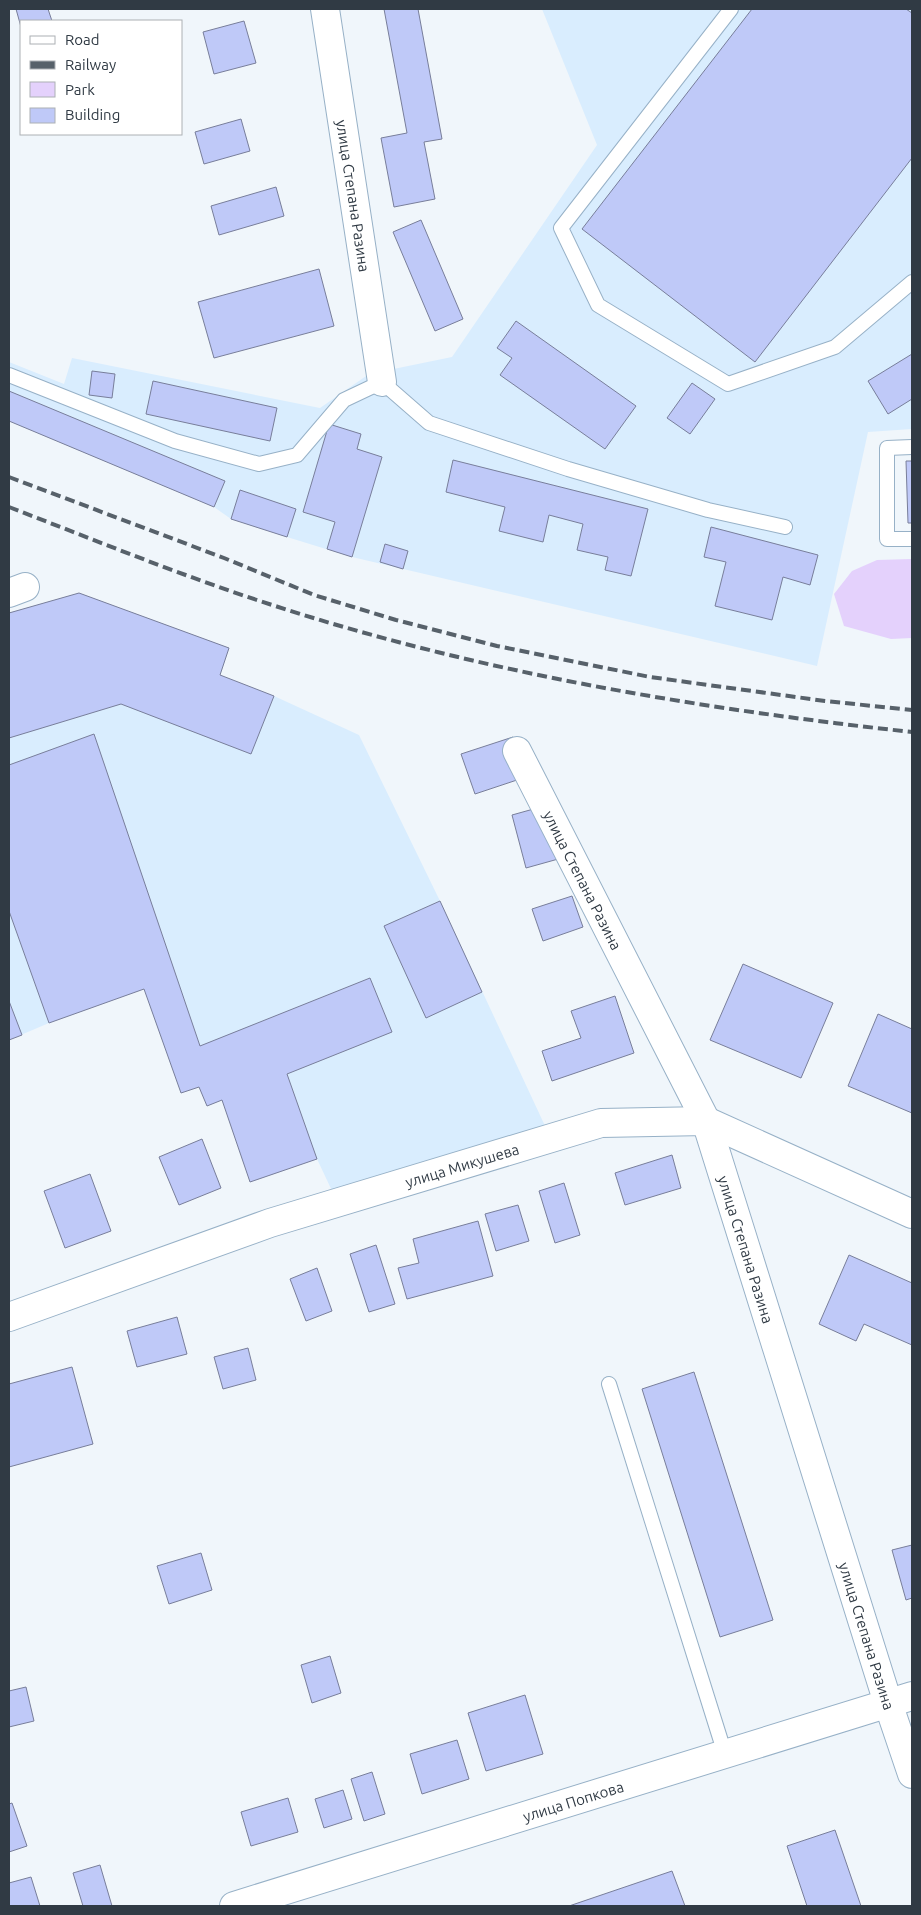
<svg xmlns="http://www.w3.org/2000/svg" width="921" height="1915" font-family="Ubuntu,sans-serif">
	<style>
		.built { fill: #d9edfe }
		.green { fill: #e4d1fc }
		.building { fill: #bfc9f8; stroke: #787e9a }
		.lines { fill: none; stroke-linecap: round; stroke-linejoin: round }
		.service-casing { stroke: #97b1c7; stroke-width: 16 }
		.minor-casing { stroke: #97b1c7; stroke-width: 30 }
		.tertiary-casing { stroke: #97b1c7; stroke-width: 30 }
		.service { stroke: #fff; stroke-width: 14 }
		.minor { stroke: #fff; stroke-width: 28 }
		.tertiary { stroke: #fff; stroke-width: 28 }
		.rail { stroke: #57616a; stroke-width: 4; stroke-dasharray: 10 5; stroke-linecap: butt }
		.labels { text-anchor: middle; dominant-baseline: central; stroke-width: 4; stroke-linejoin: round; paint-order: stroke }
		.street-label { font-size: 15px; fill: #303a44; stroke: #fff }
	</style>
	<rect width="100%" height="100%" fill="#f0f6fb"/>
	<g class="built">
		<path d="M542 9H912V429L868 432 817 666 352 557 287 537 231 519 214 507 9 421V362L64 384 72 358 320 408 369 374 452 357 597 145Z"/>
		<path d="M79 593 229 648 220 676 274 696 359 735 440 901 546 1128 334 1195 317 1159 250 1182 222 1100 207 1106 199 1087 181 1093 144 989 49 1023 9 1040V613Z"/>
	</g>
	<path class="green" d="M912 559V638L891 639 844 626 834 594 852 571 877 560Z"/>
	<g class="building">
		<path d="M16 9H48L52 21H21V27Z"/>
		<path d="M384 9H418L442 139 424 142 435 199 394 207 381 138 407 133Z"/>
		<path d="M752 9H906L912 13V158L755 362 582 229Z"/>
		<path d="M244 21 256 63 214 74 203 32Z"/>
		<path d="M241 119 250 151 204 164 195 132Z"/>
		<path d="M276 187 284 216 219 235 211 206Z"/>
		<path d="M421 220 463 319 435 331 393 232Z"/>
		<path d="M319 269 334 326 214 358 198 302Z"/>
		<path d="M516 321 636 406 605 449 500 375 512 358 497 348Z"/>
		<path d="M912 354V399L888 414 868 381Z"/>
		<path d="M92 371 115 374 112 398 89 395Z"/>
		<path d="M153 381 277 408 270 441 146 414Z"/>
		<path d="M692 383 715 399 690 434 667 418Z"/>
		<path d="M9 391 225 481 214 507 9 421Z"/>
		<path d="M329 424 361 434 357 449 382 457 352 557 327 549 335 522 303 512Z"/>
		<path d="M453 460 648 509 631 576 605 570 608 557 577 550 583 524 549 515 543 542 499 531 505 507 446 492Z"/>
		<path d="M906 461H912V523H908Z"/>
		<path d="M240 490 296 509 287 537 231 519Z"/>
		<path d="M711 527 818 555 810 585 783 577 772 620 715 606 726 562 704 557Z"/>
		<path d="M385 544 408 551 403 569 380 562Z"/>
		<path d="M79 593 229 648 220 675 274 696 251 754 121 704 9 738V613Z"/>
		<path d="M94 734 200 1046 370 978 392 1032 287 1074 317 1159 250 1182 222 1100 207 1106 199 1087 181 1093 144 989 49 1023 9 911V765Z"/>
		<path d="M513 737 526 777 475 794 461 754Z"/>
		<path d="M555 803 569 856 526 868 512 815Z"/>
		<path d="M572 896 583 927 543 941 532 909Z"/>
		<path d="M440 901 482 992 426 1018 384 926Z"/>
		<path d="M743 964 833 1003 801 1078 710 1040Z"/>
		<path d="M615 996 634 1053 552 1081 542 1051 581 1038 571 1011Z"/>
		<path d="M9 1001 22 1035 9 1040Z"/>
		<path d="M878 1014 912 1029V1113L848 1086Z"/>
		<path d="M202 1139 221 1188 179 1205 159 1157Z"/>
		<path d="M672 1155 681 1188 625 1205 615 1173Z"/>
		<path d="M90 1174 111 1231 65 1248 44 1191Z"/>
		<path d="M564 1183 580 1235 555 1243 539 1191Z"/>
		<path d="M518 1205 529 1241 496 1251 485 1214Z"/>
		<path d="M478 1221 493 1276 407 1299 398 1268 419 1263 413 1239Z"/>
		<path d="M376 1245 395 1304 369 1312 350 1254Z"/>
		<path d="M849 1255 912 1283V1345L864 1324 856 1341 819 1324Z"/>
		<path d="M317 1268 332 1311 306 1321 290 1279Z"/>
		<path d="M177 1317 187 1354 137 1367 127 1331Z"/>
		<path d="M248 1348 256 1380 223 1389 214 1357Z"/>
		<path d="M72 1367 93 1444 9 1467V1384Z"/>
		<path d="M694 1372 773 1620 720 1637 642 1389Z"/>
		<path d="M912 1545V1598L906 1600 892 1550Z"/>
		<path d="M201 1553 212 1590 169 1604 157 1566Z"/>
		<path d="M330 1656 341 1693 312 1703 301 1665Z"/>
		<path d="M26 1687 34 1721 9 1727V1691Z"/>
		<path d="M525 1695 543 1754 486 1771 468 1713Z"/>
		<path d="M457 1740 469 1779 422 1794 410 1754Z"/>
		<path d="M372 1772 385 1814 364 1821 351 1779Z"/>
		<path d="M343 1790 352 1819 324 1828 315 1799Z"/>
		<path d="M288 1798 298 1832 251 1846 241 1812Z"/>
		<path d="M12 1803 27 1846 9 1852V1804Z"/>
		<path d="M835 1830 861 1906H807L787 1846Z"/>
		<path d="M100 1865 112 1906H83L73 1873Z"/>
		<path d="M672 1871 685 1906H569Z"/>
		<path d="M31 1877 40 1906H9V1883Z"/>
	</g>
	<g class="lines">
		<defs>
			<g id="service">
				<path d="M731 9 561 228 598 305 728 384 835 347 912 282"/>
				<path d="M9 375 175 441 259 464 297 455 344 400 382 382 429 423 568 469 708 510 785 527"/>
				<path d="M912 447 887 448V539H912"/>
				<path d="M609 1384 725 1754"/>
			</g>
			<g id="minor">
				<path id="s1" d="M325 9 382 382"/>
				<path d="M9 593 25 587"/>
				<path id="s2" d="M517 751 706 1121 888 1703 912 1774"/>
				<path id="s3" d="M234 1906 912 1696"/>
			</g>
			<g id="tertiary">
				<path id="s4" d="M9 1317 270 1223 601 1123 706 1121 912 1214"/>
			</g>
		</defs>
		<use href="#service" class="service-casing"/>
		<use href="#minor" class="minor-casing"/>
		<use href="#tertiary" class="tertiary-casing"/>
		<use href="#service" class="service"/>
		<use href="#minor" class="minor"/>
		<use href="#tertiary" class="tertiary"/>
		<g class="rail">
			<path d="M9 477 224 558 314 595 396 620 497 646 650 677 825 701 912 710"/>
			<path d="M9 507C92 539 175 573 260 601 471 671 691 708 912 732"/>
		</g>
	</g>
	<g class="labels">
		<g class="street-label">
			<text stroke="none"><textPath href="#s1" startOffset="189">улица Степана Разина</textPath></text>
			<text stroke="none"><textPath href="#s2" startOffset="145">улица Степана Разина</textPath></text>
			<text stroke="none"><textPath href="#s4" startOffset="478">улица Микушева</textPath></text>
			<text stroke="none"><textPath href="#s2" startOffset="550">улица Степана Разина</textPath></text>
			<text stroke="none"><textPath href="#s2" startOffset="955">улица Степана Разина</textPath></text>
			<text stroke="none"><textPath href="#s3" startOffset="355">улица Попкова</textPath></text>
		</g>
	</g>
	<rect width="921" height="1915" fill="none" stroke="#303a44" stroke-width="20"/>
	<rect x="20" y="20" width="162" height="115" fill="#ffffff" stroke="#acb0b4"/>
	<rect x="30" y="36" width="25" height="8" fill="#ffffff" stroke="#acb0b4"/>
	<text x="65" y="45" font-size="15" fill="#303a44">Road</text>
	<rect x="30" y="61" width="25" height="8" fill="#57616a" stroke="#acb0b4"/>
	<text x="65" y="70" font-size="15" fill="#303a44">Railway</text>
	<rect x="30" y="82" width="25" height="15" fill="#e4d1fc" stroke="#acb0b4"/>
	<text x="65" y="95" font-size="15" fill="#303a44">Park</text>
	<rect x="30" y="108" width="25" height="15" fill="#bfc9f8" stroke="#acb0b4"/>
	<text x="65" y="120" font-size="15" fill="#303a44">Building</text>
</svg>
